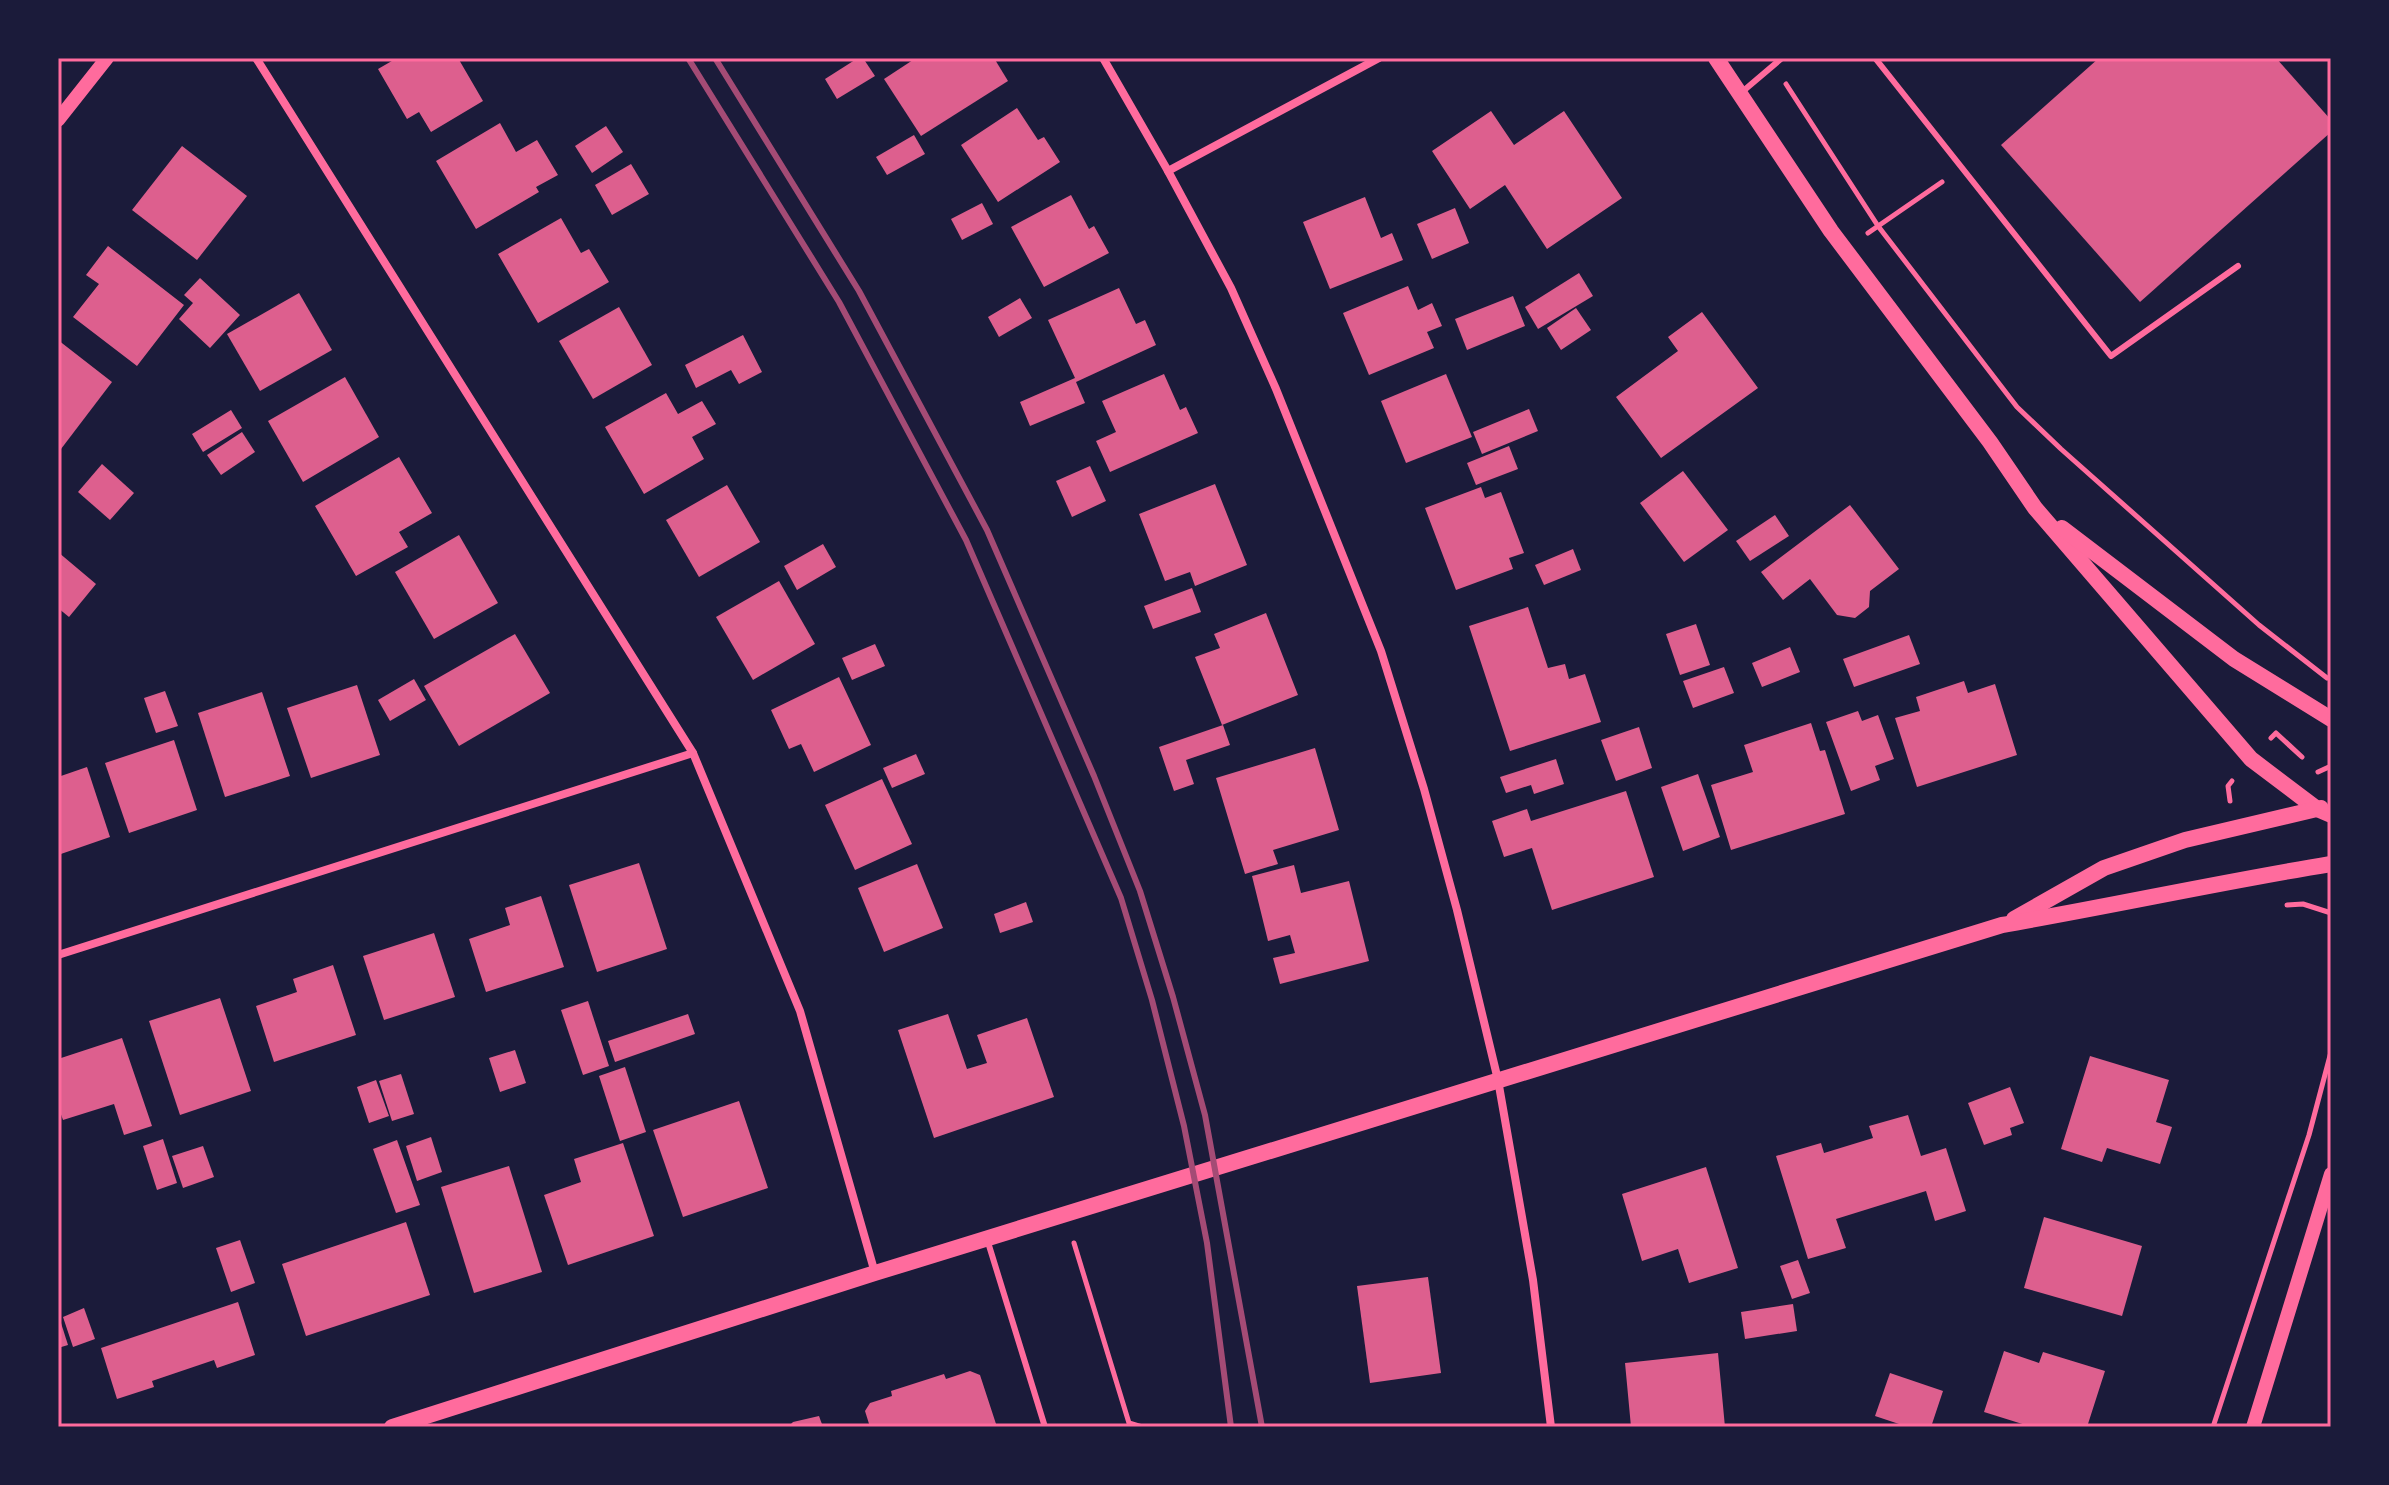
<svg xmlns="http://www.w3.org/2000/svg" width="2389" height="1485" font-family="Figtree,sans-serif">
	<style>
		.building { fill: #dd5f8e }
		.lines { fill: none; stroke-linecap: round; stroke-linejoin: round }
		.path { stroke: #ff6b9d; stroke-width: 5 }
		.service { stroke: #ff6b9d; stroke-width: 6 }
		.minor { stroke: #ff6b9d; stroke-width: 8 }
		.tertiary { stroke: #ff6b9d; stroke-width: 14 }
		.secondary { stroke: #ff6b9d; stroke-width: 16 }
		.rail { stroke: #a44b75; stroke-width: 6 }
		.neatline { fill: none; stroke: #ff6b9d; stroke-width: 3 }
	</style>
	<rect width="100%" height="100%" fill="#1b1b3a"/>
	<g class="building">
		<path d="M397 58H458L483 101 431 132 419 112 407 119 378 69Z"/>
		<path d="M858 58H863L875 76 837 99 825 79Z"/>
		<path d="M916 58H994L1008 81 921 136 884 79Z"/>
		<path d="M2099 58H2276L2331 120V132L2140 302 2001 145Z"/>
		<path d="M1017 108 1038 140 1044 137 1060 162 998 202 961 145Z"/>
		<path d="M1491 111 1514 145 1564 111 1622 198 1547 249 1505 185 1470 209 1432 151Z"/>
		<path d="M500 123 516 152 537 140 558 175 536 187 539 192 476 229 436 161Z"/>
		<path d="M606 126 623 152 592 173 575 146Z"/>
		<path d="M914 135 925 154 887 175 876 157Z"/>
		<path d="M182 146 247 196 197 260 132 210Z"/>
		<path d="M631 164 649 194 612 215 595 185Z"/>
		<path d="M1071 195 1089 229 1094 226 1109 253 1044 287 1011 227Z"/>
		<path d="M1365 197 1381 238 1392 233 1403 260 1330 289 1303 222Z"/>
		<path d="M982 203 993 224 962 240 951 219Z"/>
		<path d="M1455 208 1469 243 1432 259 1417 224Z"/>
		<path d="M561 218 581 253 589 249 609 282 538 323 498 254Z"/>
		<path d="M108 246 184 305 137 366 73 317 99 284 86 275Z"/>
		<path d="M1579 273 1593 296 1538 329 1525 307Z"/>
		<path d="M200 278 240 315 210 348 179 319 193 303 184 295Z"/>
		<path d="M1408 286 1418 310 1432 303 1442 326 1427 332 1434 348 1369 375 1343 313Z"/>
		<path d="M1119 288 1136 324 1145 320 1156 345 1076 382 1085 403 1030 426 1020 402 1075 378 1048 320Z"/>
		<path d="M299 293 332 350 260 391 227 334Z"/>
		<path d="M1513 296 1525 326 1467 350 1455 319Z"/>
		<path d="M1020 298 1032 318 999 337 988 317Z"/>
		<path d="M619 307 652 365 593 399 559 341Z"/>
		<path d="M1576 308 1591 330 1561 350 1547 328Z"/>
		<path d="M1702 312 1758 388 1661 458 1616 397 1678 351 1668 337Z"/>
		<path d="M743 335 762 372 739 384 731 370 696 388 685 365Z"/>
		<path d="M58 340 112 382 61 449 58 447Z"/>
		<path d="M1164 374 1180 410 1186 407 1198 433 1110 472 1096 441 1116 432 1102 401Z"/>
		<path d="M1446 374 1472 437 1406 463 1381 401Z"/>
		<path d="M345 377 379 437 303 482 268 421Z"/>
		<path d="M666 393 678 414 702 401 716 424 692 437 704 459 644 494 605 427Z"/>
		<path d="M1529 409 1538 431 1482 454 1473 432Z"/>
		<path d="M231 410 242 428 203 452 192 434Z"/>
		<path d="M242 432 255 452 221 475 207 455Z"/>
		<path d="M1509 446 1518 469 1476 485 1467 463Z"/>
		<path d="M399 457 432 513 399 532 408 547 356 576 315 506Z"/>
		<path d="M102 464 134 493 110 520 78 492Z"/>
		<path d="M1090 466 1106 501 1072 517 1056 481Z"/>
		<path d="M1683 471 1728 530 1684 562 1640 503Z"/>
		<path d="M1215 484 1247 565 1195 586 1190 572 1165 581 1139 514Z"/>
		<path d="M727 485 760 542 699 577 666 520Z"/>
		<path d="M1481 487 1485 498 1501 492 1524 553 1509 558 1513 569 1456 590 1425 508Z"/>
		<path d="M1850 505 1899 569 1870 591 1869 607 1855 618 1837 615 1810 579 1783 600 1761 572Z"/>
		<path d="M1775 515 1789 536 1750 561 1736 541Z"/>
		<path d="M459 535 498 603 434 639 395 572Z"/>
		<path d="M823 544 836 567 797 590 784 566Z"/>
		<path d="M1573 549 1581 570 1544 585 1535 565Z"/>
		<path d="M58 552 96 584 69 617 58 608Z"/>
		<path d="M779 581 815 644 753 680 716 617Z"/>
		<path d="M1192 588 1201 612 1153 629 1144 606Z"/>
		<path d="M1528 607 1548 668 1565 664 1569 679 1585 674 1601 722 1510 751 1469 626Z"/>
		<path d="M1266 613 1298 695 1222 725 1195 657 1220 648 1214 634Z"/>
		<path d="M1696 624 1710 665 1680 675 1666 634Z"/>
		<path d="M515 634 550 693 459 746 424 686Z"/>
		<path d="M1909 635 1920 664 1854 687 1843 659Z"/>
		<path d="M875 644 885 666 852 680 842 658Z"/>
		<path d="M1790 647 1800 672 1762 687 1752 663Z"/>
		<path d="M1724 667 1734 693 1693 708 1683 681Z"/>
		<path d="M839 677 871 745 814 772 801 744 789 749 771 710Z"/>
		<path d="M414 679 426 700 390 721 378 700Z"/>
		<path d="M1964 681 1968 693 1995 684 2017 755 1917 787 1895 718 1920 711 1916 697Z"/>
		<path d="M357 685 380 755 311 778 287 708Z"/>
		<path d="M165 691 178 726 156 733 144 698Z"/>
		<path d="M262 692 290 776 225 797 198 713Z"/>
		<path d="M1858 711 1862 721 1878 715 1894 759 1875 766 1880 780 1851 791 1826 722Z"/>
		<path d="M1811 723 1820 751 1825 750 1845 814 1731 850 1711 785 1753 772 1744 745Z"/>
		<path d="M1223 725 1230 745 1186 760 1194 784 1174 791 1159 747Z"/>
		<path d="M1639 727 1652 768 1616 781 1601 740Z"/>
		<path d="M174 740 197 810 129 833 105 763Z"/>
		<path d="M1315 748 1339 830 1273 850 1278 864 1245 874 1216 778Z"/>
		<path d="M916 754 925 774 892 788 883 768Z"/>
		<path d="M1556 759 1564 784 1534 794 1531 785 1506 793 1500 777Z"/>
		<path d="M87 767 110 837 58 855V777Z"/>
		<path d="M1698 774 1720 837 1683 851 1661 787Z"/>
		<path d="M882 779 912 844 855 870 825 805Z"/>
		<path d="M1626 791 1654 877 1552 910 1532 848 1504 857 1492 821 1527 809 1531 821Z"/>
		<path d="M639 863 667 949 597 972 569 885Z"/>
		<path d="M917 864 943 928 884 952 858 888Z"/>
		<path d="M1294 865 1301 893 1349 881 1369 961 1280 984 1273 958 1295 953 1290 935 1268 941 1252 876Z"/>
		<path d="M541 896 564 967 486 992 469 939 510 925 505 908Z"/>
		<path d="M1026 902 1033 922 1000 933 994 914Z"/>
		<path d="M434 933 455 997 384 1020 363 956Z"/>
		<path d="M333 965 356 1035 274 1062 256 1006 297 992 293 979Z"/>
		<path d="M220 998 251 1091 180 1115 149 1021Z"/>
		<path d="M588 1001 609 1066 583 1075 561 1010Z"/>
		<path d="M688 1014 695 1034 615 1062 608 1041Z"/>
		<path d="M948 1014 967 1069 987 1063 977 1035 1027 1018 1054 1097 934 1138 898 1030Z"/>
		<path d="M122 1038 152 1126 124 1135 114 1104 63 1120 58 1106V1059Z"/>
		<path d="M515 1050 526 1083 500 1092 489 1058Z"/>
		<path d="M2090 1056 2169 1080 2156 1122 2172 1127 2160 1164 2107 1148 2102 1162 2061 1149Z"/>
		<path d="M625 1067 646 1132 620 1141 599 1076Z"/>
		<path d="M401 1074 414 1114 392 1121 379 1081Z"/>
		<path d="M376 1080 389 1116 369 1123 357 1087Z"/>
		<path d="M2010 1087 2024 1123 2010 1128 2012 1135 1984 1145 1968 1103Z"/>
		<path d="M739 1101 768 1188 683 1217 653 1130Z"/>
		<path d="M1908 1115 1921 1156 1946 1148 1966 1211 1935 1221 1926 1191 1836 1219 1846 1248 1808 1259 1776 1156 1821 1143 1824 1153 1873 1138 1869 1126Z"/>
		<path d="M431 1137 442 1172 417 1181 406 1146Z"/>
		<path d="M163 1139 177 1183 157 1190 143 1146Z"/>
		<path d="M397 1140 420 1205 396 1213 373 1149Z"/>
		<path d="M623 1143 654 1236 568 1265 544 1195 581 1182 574 1159Z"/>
		<path d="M203 1146 214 1177 183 1188 172 1156Z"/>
		<path d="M509 1166 542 1272 474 1293 441 1187Z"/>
		<path d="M1706 1167 1738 1268 1689 1283 1678 1249 1642 1261 1622 1194Z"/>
		<path d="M2044 1217 2142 1246 2122 1316 2024 1288Z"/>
		<path d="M406 1222 430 1295 306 1336 282 1264Z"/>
		<path d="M240 1240 255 1283 231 1292 216 1248Z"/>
		<path d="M1798 1260 1810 1293 1792 1299 1780 1266Z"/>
		<path d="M1428 1277 1441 1373 1370 1383 1357 1286Z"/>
		<path d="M238 1302 255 1355 217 1368 214 1360 152 1381 154 1387 117 1399 101 1348Z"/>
		<path d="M1793 1304 1797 1331 1745 1339 1741 1312Z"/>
		<path d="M84 1308 95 1339 73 1347 63 1317Z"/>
		<path d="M61 1323 68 1345 58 1348V1324Z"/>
		<path d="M2004 1351 2039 1363 2043 1352 2105 1371 2087 1427H2032L1984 1412Z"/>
		<path d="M1718 1353 1725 1427H1631L1625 1363Z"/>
		<path d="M970 1371 980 1375 997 1427H870L865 1411 870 1403 892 1396 891 1391 944 1374 946 1379Z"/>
		<path d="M1890 1373 1943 1391 1931 1427H1908L1875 1416Z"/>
		<path d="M819 1416 823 1427H788L793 1422Z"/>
	</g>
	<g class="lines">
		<g class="path">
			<path d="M1786 84 1878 226 2017 407 2061 449 2259 625 2327 678"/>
			<path d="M1868 233 1942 182"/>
			<path d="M2271 738 2276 733 2302 757"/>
			<path d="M2318 772 2331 766"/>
			<path d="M2230 801 2228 786 2232 781"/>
			<path d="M2287 905 2303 904 2331 913"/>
			<path d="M1074 1243 1129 1423 1142 1427"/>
			<path d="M2213 1427 2309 1135 2331 1052"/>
		</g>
		<g class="service">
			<path d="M1875 58 2111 356 2238 266"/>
			<path d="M1742 92 1782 58"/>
			<path d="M987 1239 1045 1427"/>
		</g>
		<g class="minor">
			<path d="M256 58 693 753 800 1011 875 1273"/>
			<path d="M1103 58 1168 171 1231 288 1276 389 1381 651 1424 789 1457 910 1498 1080 1533 1280 1551 1427"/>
			<path d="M1168 171 1379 58"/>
			<path d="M58 955 693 753"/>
		</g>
		<g class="tertiary">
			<path d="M58 120 107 58"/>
			<path d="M2253 1427 2331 1174"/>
		</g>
		<g class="secondary">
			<path d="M1716 58 1831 231 1990 442 2035 508 2251 759 2317 809 2331 815"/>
			<path d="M2062 528 2234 659 2331 719"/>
			<path d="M2014 919 2104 868 2185 840 2321 808"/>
			<path d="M392 1427 875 1273 2002 925C2112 906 2221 882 2331 864"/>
		</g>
		<g class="rail">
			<path d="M688 58 839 302 966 540 1121 898 1152 1000 1184 1126 1207 1243 1231 1427"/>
			<path d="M715 58 859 291 987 530 1094 776 1140 891 1173 997 1205 1115 1262 1427"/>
		</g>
	</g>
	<rect width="2389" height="1485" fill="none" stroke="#1b1b3a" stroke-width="120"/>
	<rect x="60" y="60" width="2269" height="1365" class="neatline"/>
</svg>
